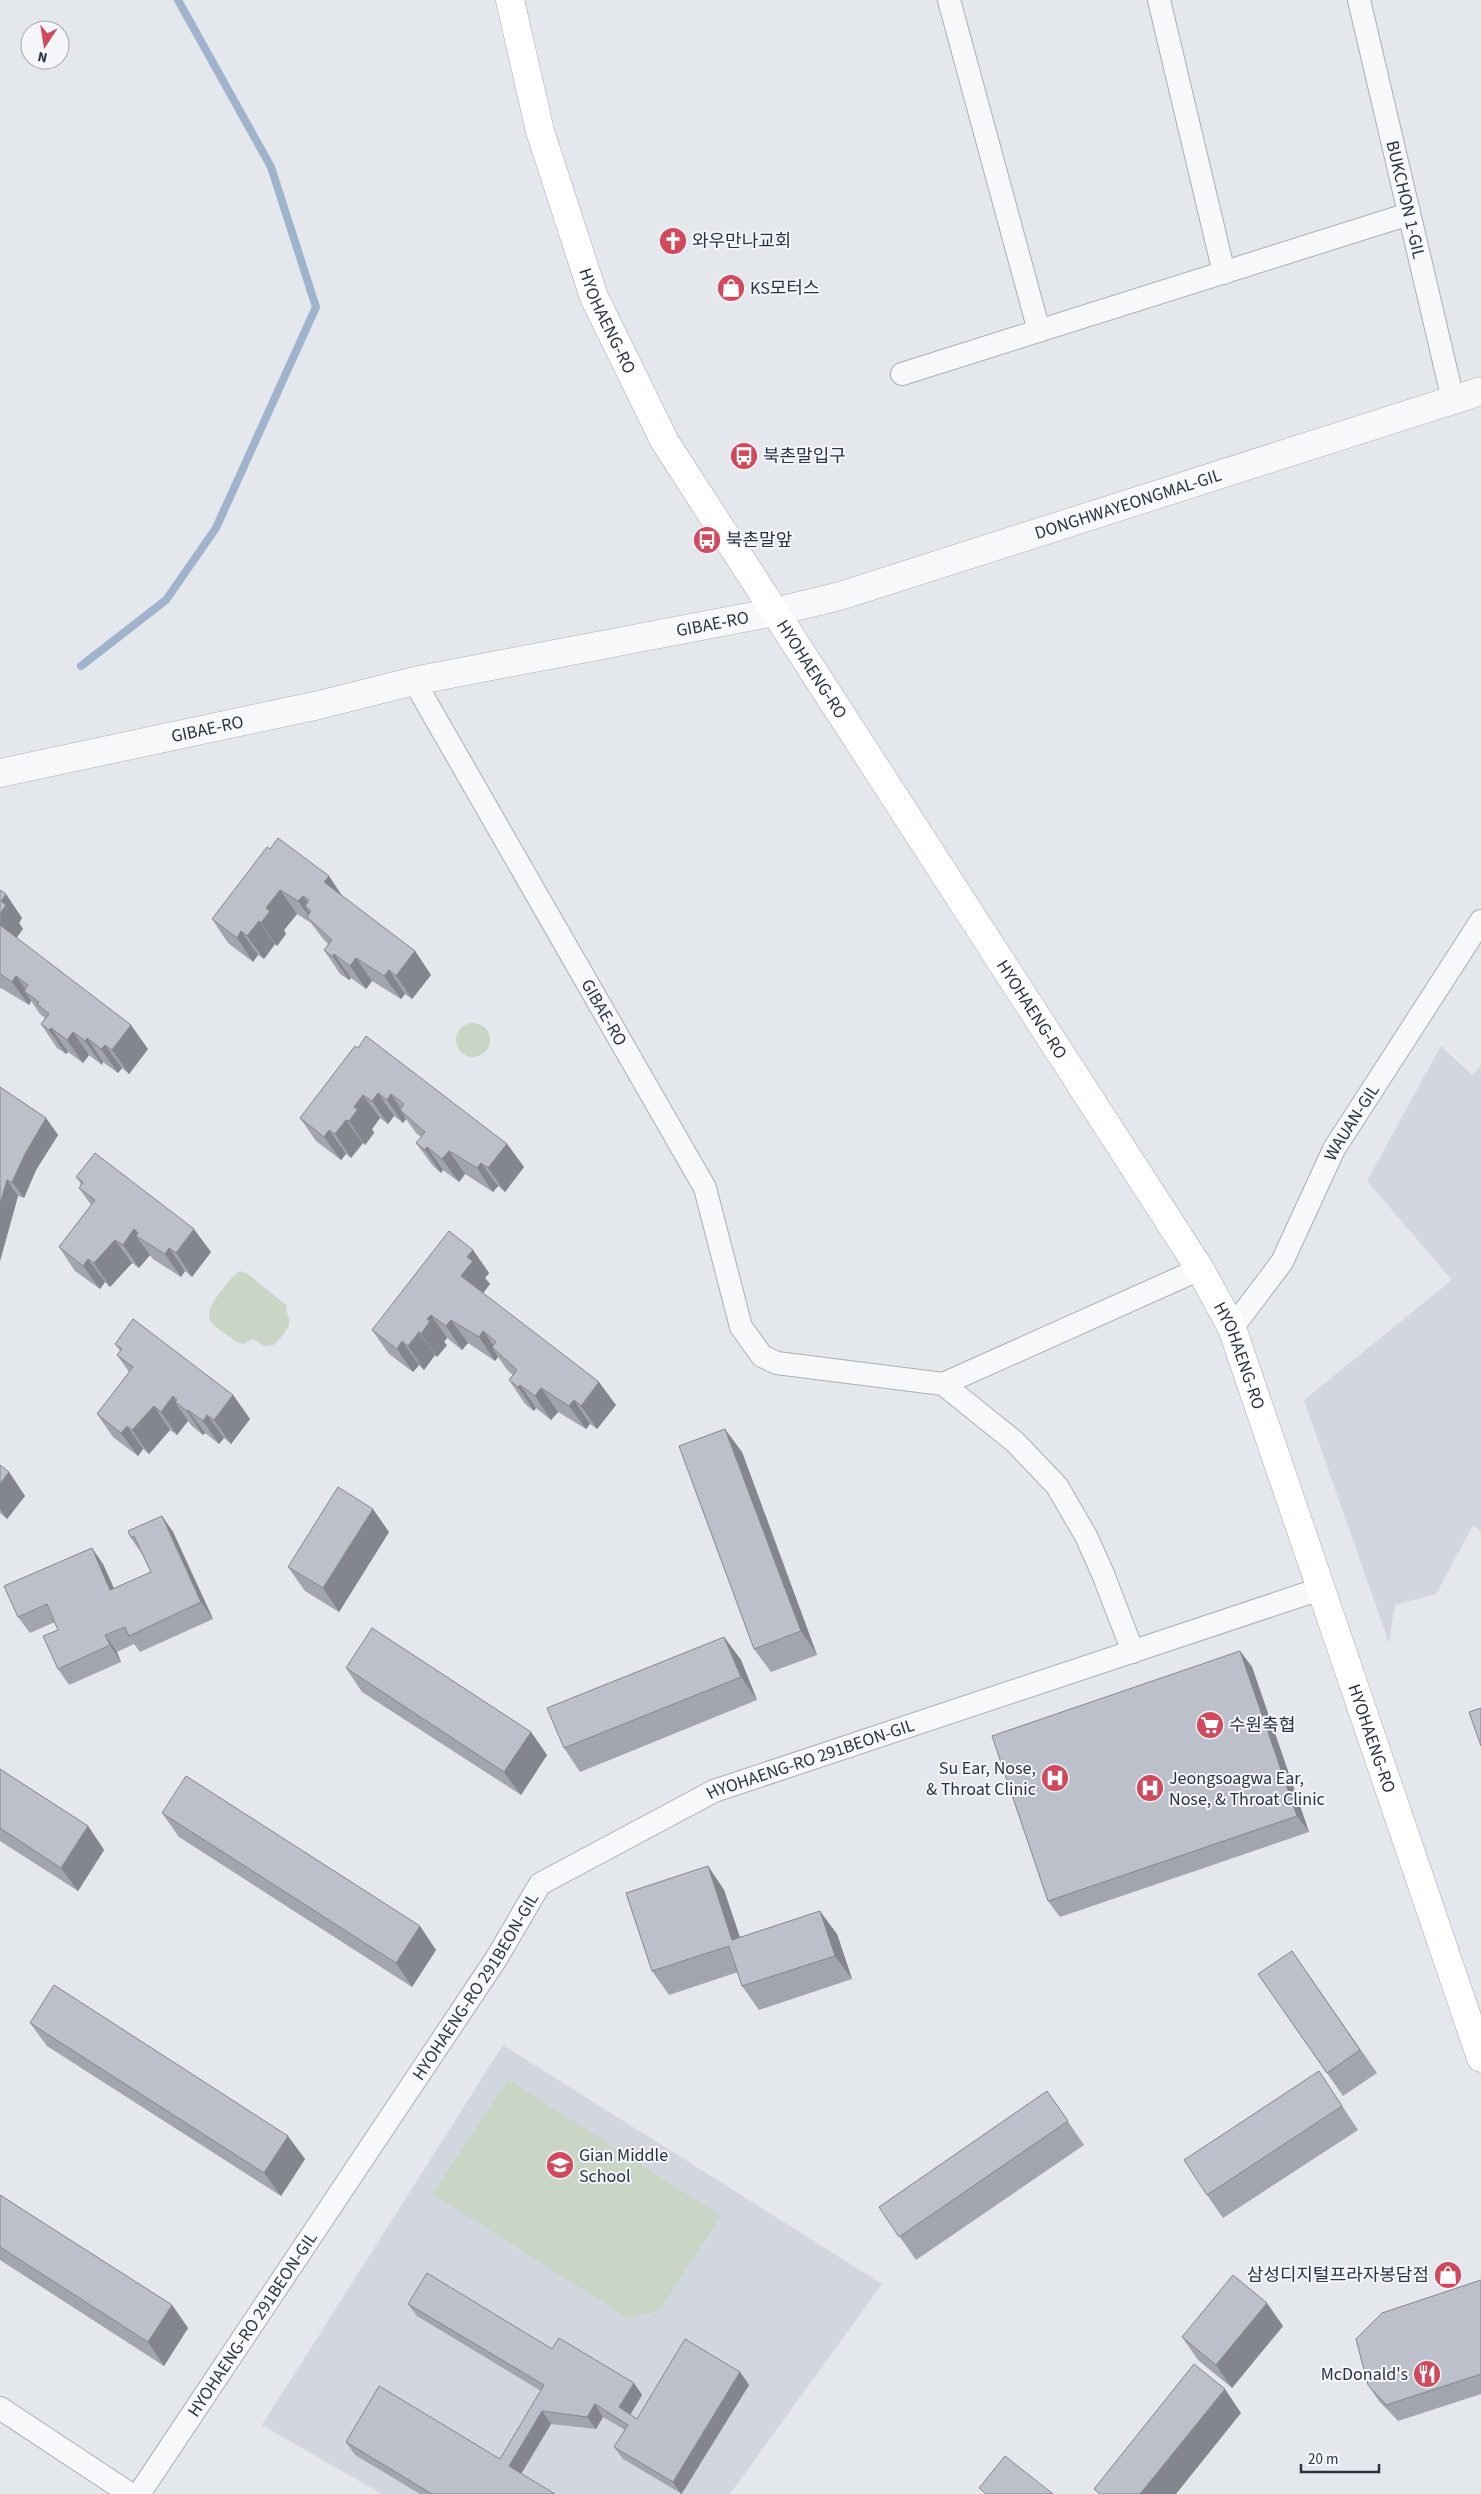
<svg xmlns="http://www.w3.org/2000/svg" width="1481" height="2494" font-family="'Source Sans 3','Noto Sans KR',sans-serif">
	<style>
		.built { fill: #d2d6de }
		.green { fill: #c9d6c5 }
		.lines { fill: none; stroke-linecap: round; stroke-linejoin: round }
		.stream { stroke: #9fb4cc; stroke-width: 8 }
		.minor-casing { stroke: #a9aeb7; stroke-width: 24 }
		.tertiary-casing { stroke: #a9aeb7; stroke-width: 29 }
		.primary-casing { stroke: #a3abb8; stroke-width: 29 }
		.minor { stroke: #f7f8fa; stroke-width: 22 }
		.tertiary { stroke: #f7f8fa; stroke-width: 28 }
		.primary { stroke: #fff; stroke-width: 28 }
		.wall { fill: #a1a5ae }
		.shaded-wall { fill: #83868d }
		.building { fill: #bbc0ca; stroke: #83868d }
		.labels { text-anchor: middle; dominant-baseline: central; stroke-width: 4; stroke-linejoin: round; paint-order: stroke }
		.street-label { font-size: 18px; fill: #2b3445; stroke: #f4f6f9 }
		.poi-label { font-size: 18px; fill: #2b3445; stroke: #f4f6f9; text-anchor: start }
	</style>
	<rect width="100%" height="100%" fill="#e4e7ec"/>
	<g class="built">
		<path d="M1441 1046 1472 1075 1481 1065V1531L1473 1525 1436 1594 1395 1605 1389 1643 1304 1400 1452 1280 1367 1181Z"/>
		<path d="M503 2045 882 2284 730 2494H382L262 2425Z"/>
	</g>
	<g class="green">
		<circle cx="473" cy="1040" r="17"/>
		<path d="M240 1271 248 1274 287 1306C285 1313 289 1315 289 1321 290 1329 279 1340 273 1345L264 1346 253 1339 244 1344 238 1343C215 1325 197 1323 219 1294 226 1285 231 1277 240 1271Z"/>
		<path d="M508 2079 721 2216 660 2310 629 2319 433 2194Z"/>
	</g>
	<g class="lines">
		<path class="stream" d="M81 666 166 600 216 528 316 307 271 167 178 0"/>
		<defs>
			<g id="minor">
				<path d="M949 0 1039 331"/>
				<path d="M1159 0 1224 273"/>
				<path id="s1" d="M1359 0 1453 400"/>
				<path d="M902 374 1409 214"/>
				<path id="s2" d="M414 681 705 1188 741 1327 762 1356 777 1363 943 1384 1015 1442 1057 1486 1086 1536 1103 1574 1133 1652"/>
				<path id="s3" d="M1232 1328 1282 1262 1334 1149 1481 921"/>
				<path d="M943 1384 1200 1269"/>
				<path d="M0 2408 130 2494"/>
				<path id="s4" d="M139 2494 496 1959 540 1884 714 1791 1320 1589"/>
			</g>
			<g id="tertiary">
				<path id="s5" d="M0 773 319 705 414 681 774 612 840 596 1481 391"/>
			</g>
			<g id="primary">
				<path id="s6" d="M510 0 540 131 594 297 665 442 1200 1269 1232 1328 1481 2058"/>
			</g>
		</defs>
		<use href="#minor" class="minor-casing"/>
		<use href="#tertiary" class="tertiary-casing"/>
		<use href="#primary" class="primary-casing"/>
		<use href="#minor" class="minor"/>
		<use href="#tertiary" class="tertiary"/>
		<use href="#primary" class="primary"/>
	</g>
	<g class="wall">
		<path d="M267 847 343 897 415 951 431 975 412 999 405 994 401 999 372 981 366 989 351 978 349 980 340 974 324 950 328 944 324 940 311 923 297 914 284 930 286 934 277 946 275 944 264 959 258 955 253 962 228 943 212 919Z"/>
		<path d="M0 890 22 918 19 923 23 929 16 938 148 1049 129 1074 122 1068 118 1073 103 1062 102 1065 89 1055 83 1063 68 1052 66 1054 57 1048 41 1024 45 1018 40 1014 31 1001 29 1005 1 988 0 989Z"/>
		<path d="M355 1046 507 1144 524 1167 505 1192 498 1186 493 1192 465 1174 459 1182 443 1170 441 1173 433 1166 416 1143 421 1137 416 1133 406 1119 403 1123 394 1116 388 1124 380 1118 372 1129 374 1133 365 1145 363 1143 351 1158 346 1154 341 1160 316 1141 300 1118Z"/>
		<path d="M0 1087 46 1118 58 1135 36 1170 24 1198 18 1196 0 1261Z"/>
		<path d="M76 1177 211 1252 192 1277 185 1271 181 1277 153 1259 150 1255 139 1268 132 1263 110 1287 105 1282 100 1289 75 1271 59 1247 91 1205 79 1188 81 1184Z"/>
		<path d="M473 1250 489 1273 485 1278 490 1284 483 1293 616 1405 597 1429 590 1424 586 1429 558 1412 551 1420 536 1408 534 1411 525 1404 509 1380 513 1375 508 1371 498 1357 495 1361 468 1343 462 1350 447 1338 444 1342 447 1345 437 1357 435 1355 424 1370 419 1365 413 1372 389 1354 372 1330Z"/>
		<path d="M115 1344 233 1395 250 1419 231 1444 224 1438 219 1444 205 1433 203 1435 192 1426 188 1421 177 1435 170 1430 149 1454 143 1449 138 1456 113 1437 97 1414 129 1372 117 1355 120 1351Z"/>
		<path d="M742 1452 817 1655 771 1672 754 1649Z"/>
		<path d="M0 1465 9 1472 25 1496 7 1519 0 1513Z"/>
		<path d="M162 1516 173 1532 213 1619 140 1652 134 1644 117 1652 121 1662 69 1685 58 1669V1630L55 1622 30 1633 18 1617 103 1564 114 1589 151 1572 142 1554 131 1538Z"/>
		<path d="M389 1532 339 1612 305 1591 288 1567Z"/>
		<path d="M724 1637 741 1660 757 1700 580 1772 564 1748Z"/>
		<path d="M1240 1651 1252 1667 1309 1832 1060 1917 1048 1901Z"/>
		<path d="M346 1668 531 1732 547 1755 521 1795 362 1692Z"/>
		<path d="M0 1769 88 1826 104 1850 78 1891 0 1841Z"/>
		<path d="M162 1813 436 1950 412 1987 179 1837Z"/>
		<path d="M708 1866 724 1890 740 1938 837 1934 852 1979 759 2010 742 1986 738 1972 669 1995 652 1971Z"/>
		<path d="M1292 1951 1377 2073 1343 2096 1258 1974Z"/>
		<path d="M30 2023 305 2159 281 2196 47 2046Z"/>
		<path d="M1047 2091 1084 2145 916 2260 879 2207Z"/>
		<path d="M1335 2095 1358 2130 1223 2218 1207 2195Z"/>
		<path d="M0 2195 172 2305 188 2328 164 2366 0 2260Z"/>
		<path d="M1481 2280V2394L1398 2421 1379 2401 1368 2385Z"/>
		<path d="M408 2304 552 2349 642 2395 630 2415 637 2419 740 2372 749 2385 682 2494 623 2459 614 2447 625 2430 603 2417 596 2429 551 2424 521 2474 555 2494H420L355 2455 346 2442 500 2459 541 2391 417 2316Z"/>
		<path d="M1283 2326 1232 2388 1198 2360 1182 2337Z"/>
	</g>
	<g class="shaded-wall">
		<path d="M329 876 345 900 324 882Z"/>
		<path d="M280 890 297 914 284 930 286 934 277 946 261 923 266 908Z"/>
		<path d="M6 894 22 918 19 923 23 929 11 945 0 929 1 901Z"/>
		<path d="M303 896 319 919 305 906 316 923 313 922 298 901Z"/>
		<path d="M259 921 275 944 264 959 247 936Z"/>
		<path d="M241 931 258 955 253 962 237 938Z"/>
		<path d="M415 951 431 975 412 999 396 976Z"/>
		<path d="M334 954 351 978 349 980 333 957Z"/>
		<path d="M356 958 372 981 366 989 350 966Z"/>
		<path d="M389 970 405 994 401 999 384 976Z"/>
		<path d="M16 976 29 994 24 991 31 1001 29 1005 12 982Z"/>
		<path d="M131 1025 148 1049 129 1074 112 1050Z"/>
		<path d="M51 1028 68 1052 66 1054 49 1030Z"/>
		<path d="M73 1032 89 1055 83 1063 67 1040Z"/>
		<path d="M87 1038 103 1062 102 1065 85 1041Z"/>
		<path d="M105 1045 122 1068 118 1073 101 1049Z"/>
		<path d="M378 1093 394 1116 388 1124 372 1101Z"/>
		<path d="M391 1094 404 1114 400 1110 406 1119 403 1123 387 1100Z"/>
		<path d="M363 1095 380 1118 372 1129 374 1133 365 1145 349 1121 354 1107Z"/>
		<path d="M46 1118 58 1135 36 1170 24 1198 12 1182 25 1154Z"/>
		<path d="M346 1120 363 1143 351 1158 335 1134Z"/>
		<path d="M329 1130 346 1154 341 1160 324 1137Z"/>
		<path d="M507 1144 524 1167 505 1192 488 1168Z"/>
		<path d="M427 1147 443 1170 441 1173 425 1150Z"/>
		<path d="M449 1151 465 1174 459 1182 442 1159Z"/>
		<path d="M481 1163 498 1186 493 1192 477 1168Z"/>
		<path d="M7 1180 18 1196 0 1261V1204Z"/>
		<path d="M134 1229 141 1238 136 1236 150 1255 139 1268 123 1245Z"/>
		<path d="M194 1229 211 1252 192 1277 176 1253Z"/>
		<path d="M115 1240 132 1263 110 1287 94 1263Z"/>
		<path d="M169 1248 185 1271 181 1277 165 1254Z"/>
		<path d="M473 1250 489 1273 485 1278 490 1284 478 1300 461 1276 467 1257Z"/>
		<path d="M88 1259 105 1282 100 1289 83 1266Z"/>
		<path d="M431 1315 447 1338 444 1342 447 1345 437 1357 421 1334 427 1319Z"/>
		<path d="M451 1320 468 1343 462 1350 446 1326Z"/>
		<path d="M483 1331 499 1353 492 1347 498 1357 495 1361 479 1337Z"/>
		<path d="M419 1332 435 1355 424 1370 408 1346Z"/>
		<path d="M402 1341 419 1365 413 1372 397 1349Z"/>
		<path d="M599 1382 616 1405 597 1429 581 1406Z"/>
		<path d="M520 1385 536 1408 534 1411 518 1387Z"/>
		<path d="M541 1388 558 1412 551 1420 535 1396Z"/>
		<path d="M233 1395 250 1419 231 1444 214 1420Z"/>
		<path d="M173 1396 178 1405 175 1402 188 1421 177 1435 161 1412Z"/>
		<path d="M574 1400 590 1424 586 1429 569 1406Z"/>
		<path d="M154 1406 170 1430 149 1454 132 1430Z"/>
		<path d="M188 1410 205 1433 203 1435 187 1411Z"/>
		<path d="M207 1415 224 1438 219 1444 203 1421Z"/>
		<path d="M127 1426 143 1449 138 1456 121 1433Z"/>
		<path d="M725 1429 742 1452 817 1655 801 1631Z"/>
		<path d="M9 1472 25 1496 7 1519 0 1509V1484Z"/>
		<path d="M373 1509 389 1532 339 1612 323 1588Z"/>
		<path d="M162 1516 173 1532 213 1619 201 1602Z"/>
		<path d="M92 1548 103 1564 122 1606 110 1590Z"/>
		<path d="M105 1635 117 1652 121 1662 110 1645Z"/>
		<path d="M724 1637 741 1660 757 1700 741 1677Z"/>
		<path d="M1240 1651 1252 1667 1309 1832 1297 1816Z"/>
		<path d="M531 1732 547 1755 521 1795 504 1772Z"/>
		<path d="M88 1826 104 1850 78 1891 61 1868Z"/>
		<path d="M708 1866 724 1890 749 1964 732 1940Z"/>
		<path d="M820 1911 837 1934 852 1979 835 1956Z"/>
		<path d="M420 1926 436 1950 412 1987 396 1963Z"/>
		<path d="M288 2136 305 2159 281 2196 264 2173Z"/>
		<path d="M1267 2303 1283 2326 1232 2388 1216 2365Z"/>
		<path d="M172 2305 188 2328 164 2366 148 2342Z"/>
		<path d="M740 2372 749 2385 681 2494 673 2482Z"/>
		<path d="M634 2383 642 2395 627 2420 619 2407Z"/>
		<path d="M1225 2389 1241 2413 1176 2494H1140Z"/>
		<path d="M595 2404 603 2417 596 2429 587 2417Z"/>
		<path d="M542 2411 551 2424 518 2479 509 2466Z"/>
	</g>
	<g class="building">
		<path d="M278 838 329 876 324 882 415 951 396 976 389 970 384 976 356 958 350 966 334 954 333 957 324 950 332 940 307 917 311 911 305 906 309 900 303 896 298 901 280 890 266 908 270 911 261 923 259 921 247 936 241 931 237 938 212 919 267 847 270 849Z"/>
		<path d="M0 890 6 894 1 901 6 905 0 914Z"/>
		<path d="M0 925 131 1025 112 1050 105 1045 101 1049 87 1038 85 1041 73 1032 67 1040 51 1028 49 1030 41 1024 49 1014 37 1004 39 1002 24 991 28 985 16 976 12 982 0 974Z"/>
		<path d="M366 1036 507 1144 488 1168 481 1163 477 1168 449 1151 442 1159 427 1147 425 1150 416 1143 425 1132 400 1110 404 1104 391 1094 387 1100 378 1093 372 1101 363 1095 354 1107 358 1109 349 1121 346 1120 335 1134 329 1130 324 1137 300 1118 355 1046 358 1048Z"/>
		<path d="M0 1087 46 1118 25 1154 12 1182 7 1180 0 1204Z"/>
		<path d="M95 1153 194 1229 176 1253 169 1248 165 1254 136 1236 138 1233 134 1229 123 1245 115 1240 94 1263 88 1259 83 1266 59 1247 95 1200 79 1188 83 1182 76 1177Z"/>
		<path d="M449 1231 473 1250 467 1257 473 1261 461 1276 599 1382 581 1406 574 1400 569 1406 541 1388 535 1396 520 1385 518 1387 509 1380 517 1370 492 1347 496 1342 483 1331 479 1337 451 1320 446 1326 431 1315 427 1319 430 1321 421 1334 419 1332 408 1346 402 1341 397 1349 372 1330Z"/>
		<path d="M133 1319 233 1395 214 1420 207 1415 203 1421 188 1410 187 1411 175 1402 177 1400 173 1396 161 1412 154 1406 132 1430 127 1426 121 1433 97 1414 133 1367 117 1355 122 1349 115 1344Z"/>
		<path d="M725 1429 801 1631 754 1649 679 1446Z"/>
		<path d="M0 1465 9 1472 0 1484Z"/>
		<path d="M338 1487 373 1509 323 1588 288 1567Z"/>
		<path d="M162 1516 201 1602 129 1636 125 1627 105 1635 110 1645 58 1669 43 1636 58 1630 47 1604 18 1617 4 1586 92 1548 110 1590 151 1572 134 1536 131 1538 128 1531Z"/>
		<path d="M372 1628 531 1732 504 1772 346 1668Z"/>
		<path d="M724 1637 741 1677 564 1748 547 1708Z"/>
		<path d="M1240 1651 1297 1816 1048 1901 992 1736Z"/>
		<path d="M1481 1708V1746L1469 1712Z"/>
		<path d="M0 1769 88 1826 61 1868 0 1828Z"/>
		<path d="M186 1776 420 1926 396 1963 162 1813Z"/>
		<path d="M708 1866 732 1940 820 1911 835 1956 742 1986 729 1946 652 1971 626 1893Z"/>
		<path d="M1292 1951 1360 2050 1327 2073 1258 1974Z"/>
		<path d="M54 1985 288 2136 264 2173 30 2023Z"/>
		<path d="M1319 2071 1342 2106 1207 2195 1184 2160Z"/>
		<path d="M1047 2091 1068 2121 899 2237 879 2207Z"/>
		<path d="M0 2195 172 2305 148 2342 0 2247Z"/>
		<path d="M427 2273 552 2349 559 2338 634 2383 619 2407 637 2419 685 2339 740 2372 673 2482 614 2447 628 2425 595 2404 587 2417 542 2411 509 2466 555 2494H432L346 2442 379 2386 500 2459 544 2385 408 2304Z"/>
		<path d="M1233 2275 1267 2303 1216 2365 1182 2337Z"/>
		<path d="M1481 2280V2374L1386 2405 1368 2385 1356 2339 1382 2313Z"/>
		<path d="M1194 2364 1225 2389 1140 2494H1100L1094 2489Z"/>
		<path d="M1005 2456 1053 2494H986L979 2488Z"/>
	</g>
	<defs>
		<symbol id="church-disc" viewBox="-11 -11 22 22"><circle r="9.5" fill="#d1495b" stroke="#f4f6f9"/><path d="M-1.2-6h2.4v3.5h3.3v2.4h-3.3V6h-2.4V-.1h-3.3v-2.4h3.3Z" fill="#fff"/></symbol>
		<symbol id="shop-disc" viewBox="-11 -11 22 22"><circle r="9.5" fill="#d1495b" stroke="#f4f6f9"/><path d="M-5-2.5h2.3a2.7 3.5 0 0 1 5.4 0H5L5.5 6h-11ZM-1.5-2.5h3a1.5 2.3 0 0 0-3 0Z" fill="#fff"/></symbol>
		<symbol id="bus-disc" viewBox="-11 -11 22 22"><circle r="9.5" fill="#d1495b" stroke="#f4f6f9"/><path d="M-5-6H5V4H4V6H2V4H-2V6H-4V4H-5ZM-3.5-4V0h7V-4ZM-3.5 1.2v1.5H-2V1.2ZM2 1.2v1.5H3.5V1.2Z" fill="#fff"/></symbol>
		<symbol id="supermarket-disc" viewBox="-11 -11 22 22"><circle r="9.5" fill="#d1495b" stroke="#f4f6f9"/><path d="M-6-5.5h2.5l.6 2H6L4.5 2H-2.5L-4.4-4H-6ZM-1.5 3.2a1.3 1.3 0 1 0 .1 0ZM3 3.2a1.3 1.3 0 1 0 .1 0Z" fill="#fff"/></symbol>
		<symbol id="hospital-disc" viewBox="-11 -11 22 22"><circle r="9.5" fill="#d1495b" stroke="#f4f6f9"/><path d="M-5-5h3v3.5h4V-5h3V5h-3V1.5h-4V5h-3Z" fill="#fff"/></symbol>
		<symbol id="school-disc" viewBox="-11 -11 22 22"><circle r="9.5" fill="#d1495b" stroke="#f4f6f9"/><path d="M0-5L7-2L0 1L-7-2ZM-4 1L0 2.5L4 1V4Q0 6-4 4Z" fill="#fff"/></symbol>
		<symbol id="restaurant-disc" viewBox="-11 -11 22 22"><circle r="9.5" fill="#d1495b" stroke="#f4f6f9"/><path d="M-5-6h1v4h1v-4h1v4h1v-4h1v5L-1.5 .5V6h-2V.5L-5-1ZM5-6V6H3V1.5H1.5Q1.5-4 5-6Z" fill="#fff"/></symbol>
	</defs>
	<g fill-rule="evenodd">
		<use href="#church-disc" x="657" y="225" width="32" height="32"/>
		<use href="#shop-disc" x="715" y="272" width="32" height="32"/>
		<use href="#bus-disc" x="728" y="440" width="32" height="32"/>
		<use href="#bus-disc" x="691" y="524" width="32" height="32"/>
		<use href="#supermarket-disc" x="1194" y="1709" width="32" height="32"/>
		<use href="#hospital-disc" x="1039" y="1762" width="32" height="32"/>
		<use href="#hospital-disc" x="1134" y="1772" width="32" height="32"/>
		<use href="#school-disc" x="544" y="2149" width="32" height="32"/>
		<use href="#shop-disc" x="1432" y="2259" width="32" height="32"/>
		<use href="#restaurant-disc" x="1411" y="2358" width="32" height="32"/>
	</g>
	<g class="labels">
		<g class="street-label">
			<text stroke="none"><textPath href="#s1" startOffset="205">BUKCHON 1-GIL</textPath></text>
			<text stroke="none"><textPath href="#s6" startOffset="336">HYOHAENG-RO</textPath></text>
			<text stroke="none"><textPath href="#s5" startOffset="1161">DONGHWAYEONGMAL-GIL</textPath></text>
			<text stroke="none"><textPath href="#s5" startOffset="728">GIBAE-RO</textPath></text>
			<text stroke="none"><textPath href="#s6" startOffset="741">HYOHAENG-RO</textPath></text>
			<text stroke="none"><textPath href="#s5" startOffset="212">GIBAE-RO</textPath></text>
			<text stroke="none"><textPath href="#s6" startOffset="1146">HYOHAENG-RO</textPath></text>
			<text stroke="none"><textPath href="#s2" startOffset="382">GIBAE-RO</textPath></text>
			<text stroke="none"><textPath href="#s3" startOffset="239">WAUAN-GIL</textPath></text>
			<text stroke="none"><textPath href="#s6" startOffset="1551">HYOHAENG-RO</textPath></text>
			<text stroke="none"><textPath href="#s6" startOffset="1956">HYOHAENG-RO</textPath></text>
			<text stroke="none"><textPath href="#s4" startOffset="1029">HYOHAENG-RO 291BEON-GIL</textPath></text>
			<text stroke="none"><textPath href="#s4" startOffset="609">HYOHAENG-RO 291BEON-GIL</textPath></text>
			<text stroke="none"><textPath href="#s4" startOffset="204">HYOHAENG-RO 291BEON-GIL</textPath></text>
		</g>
		<g class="poi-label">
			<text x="692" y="241">와우만나교회</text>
			<text x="750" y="288">KS모터스</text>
			<text x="763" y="456">북촌말입구</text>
			<text x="726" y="540">북촌말앞</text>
			<text x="1229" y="1725">수원축협</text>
			<text x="1036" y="1768" text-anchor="end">Su Ear, Nose,<tspan x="1036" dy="21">&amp; Throat Clinic</tspan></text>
			<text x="1169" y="1778">Jeongsoagwa Ear,<tspan x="1169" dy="21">Nose, &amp; Throat Clinic</tspan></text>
			<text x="579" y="2155">Gian Middle<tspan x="579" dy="21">School</tspan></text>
			<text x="1429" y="2275" text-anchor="end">삼성디지털프라자봉담점</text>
			<text x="1408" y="2374" text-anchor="end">McDonald's</text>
		</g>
	</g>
	<g transform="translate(45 45) rotate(192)"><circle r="24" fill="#f4f6f9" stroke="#a4a8b1"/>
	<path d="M0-4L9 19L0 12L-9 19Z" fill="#d1495b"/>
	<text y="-8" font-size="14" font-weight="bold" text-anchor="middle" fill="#2b3445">N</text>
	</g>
	<path d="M1301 2464v8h78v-8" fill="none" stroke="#2b3445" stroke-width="2.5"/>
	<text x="1308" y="2464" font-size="15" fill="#2b3445" stroke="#f4f6f9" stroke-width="4" paint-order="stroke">20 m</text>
</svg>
